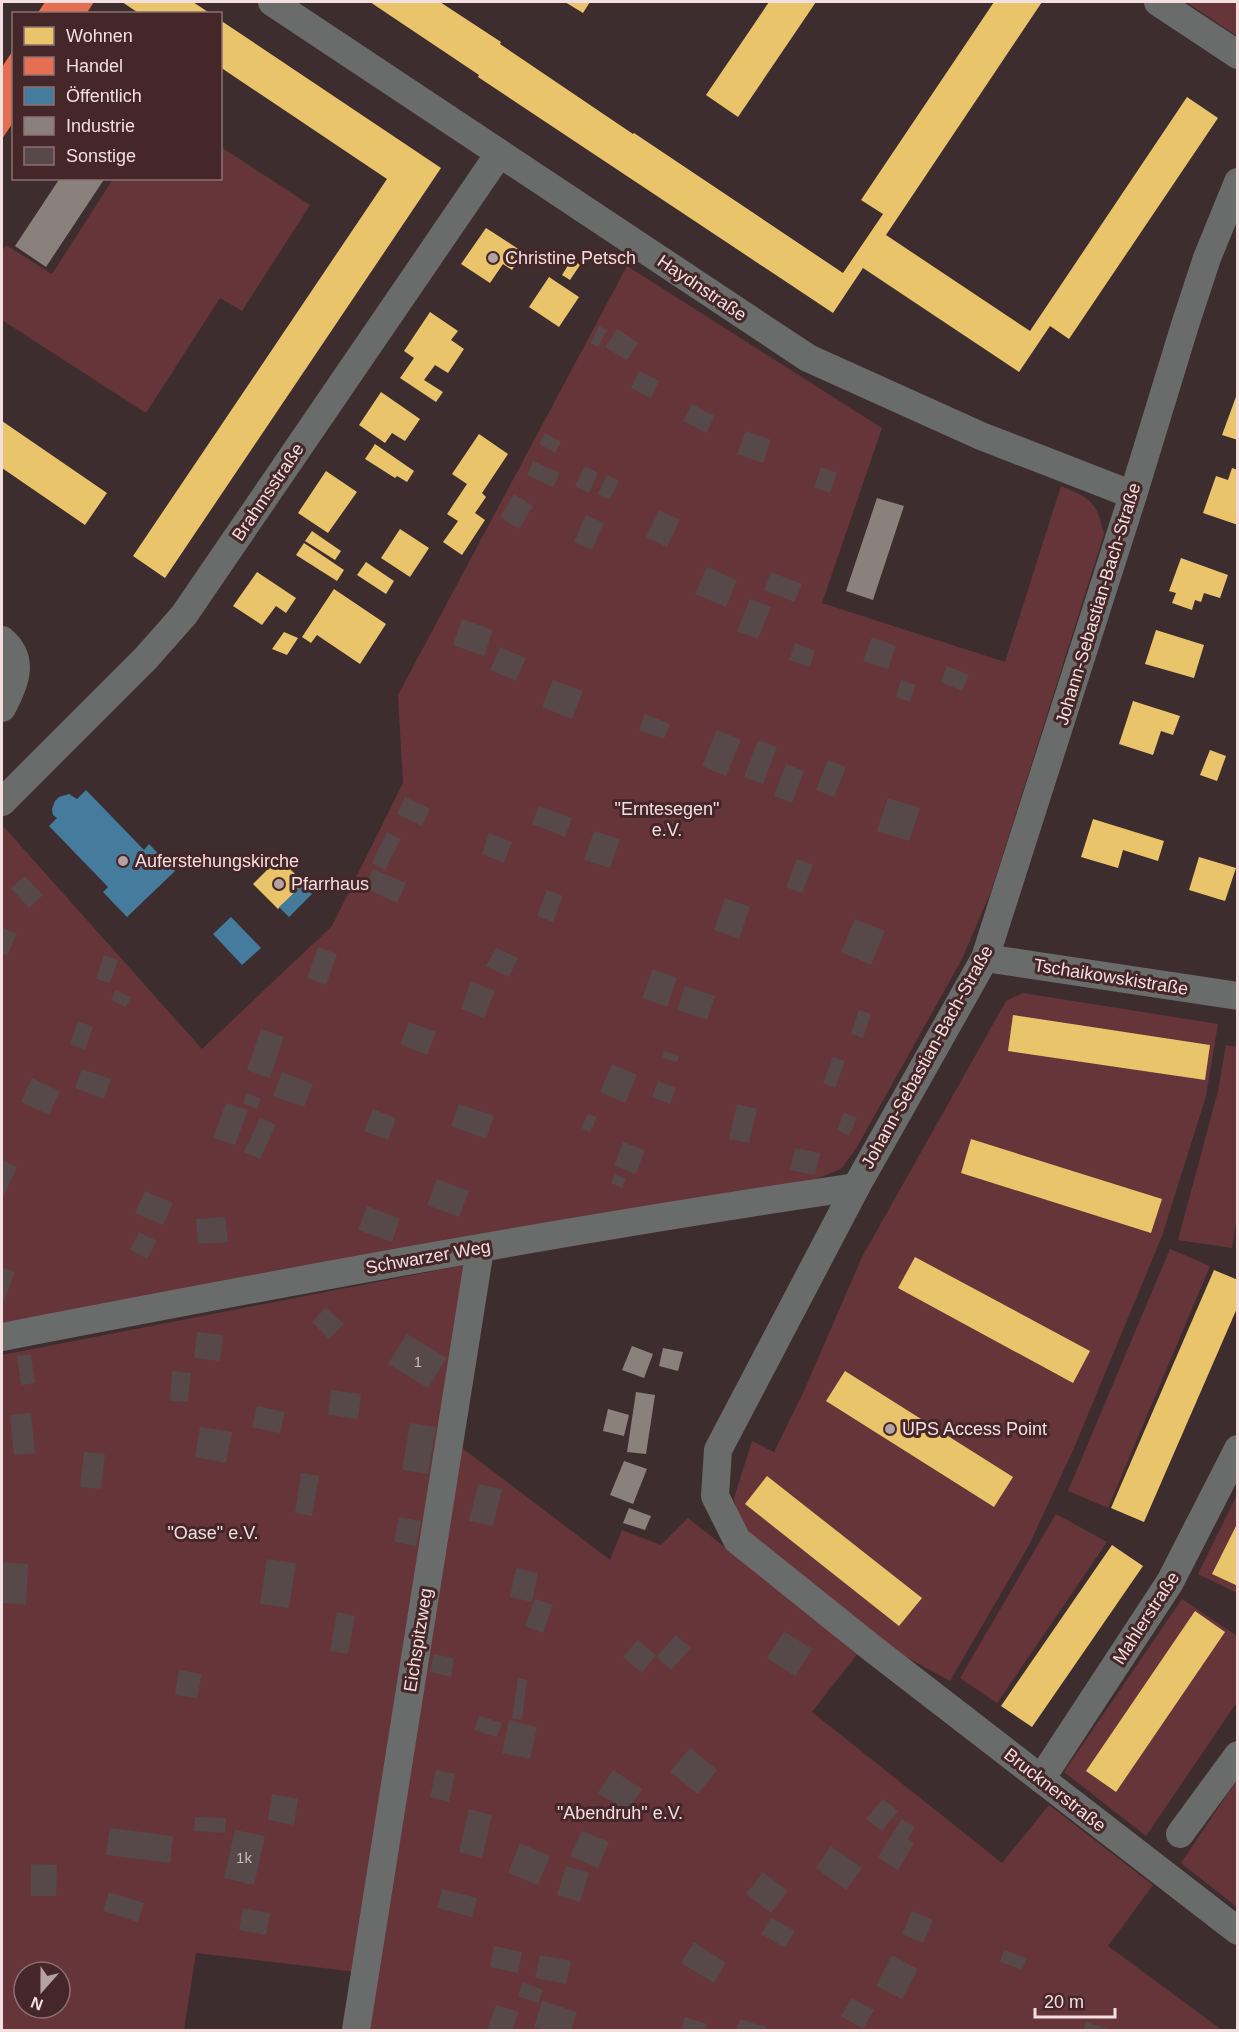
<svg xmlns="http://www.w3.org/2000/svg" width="1239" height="2032" font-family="Arial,sans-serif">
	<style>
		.green { fill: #66353a; fill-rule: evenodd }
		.homes { fill: #e9c46a }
		.shops { fill: #e76f51 }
		.public { fill: #457b9d }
		.industry { fill: #8a817c }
		.building { fill: #574849 }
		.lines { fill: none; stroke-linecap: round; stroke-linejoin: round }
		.minor { stroke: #6a6c6b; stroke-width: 28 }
		.poi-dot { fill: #b4a1a2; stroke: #452629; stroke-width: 2 }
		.labels { text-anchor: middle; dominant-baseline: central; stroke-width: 6; stroke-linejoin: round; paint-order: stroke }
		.number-label { font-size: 15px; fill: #cdb9ba }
		.poi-label { font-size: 18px; fill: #f4dfe0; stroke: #452629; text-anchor: start }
		.street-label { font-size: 18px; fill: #f4dfe0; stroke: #452629 }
		.park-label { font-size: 18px; fill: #f2dedf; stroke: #452629 }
	</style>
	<rect width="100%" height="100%" fill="#3e2d2f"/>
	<g class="green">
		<path d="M1186 2H1237V36Z"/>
		<path d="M221 147 310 205 242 311 220 298 146 413 2 320V251L6 245 52 274 113 179 220 178Z"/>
		<path d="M627 266 882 428 822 603 1005 662 1061 486C1091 499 1096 500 1104 534L992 889 962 959 857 1147 841 1169 816 1179 2 1326V828L3 826 202 1049 332 926 403 783 398 695Z"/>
		<path d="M1023 993 1218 1024 1206 1096 1162 1236 1074 1448 1029 1545 950 1681 890 1648 739 1528 734 1498 752 1441 774 1452 804 1391 862 1257 1006 1001Z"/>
		<path d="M1226 1045 1238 1047V1209L1232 1248 1178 1240 1218 1091Z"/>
		<path d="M1170 1249 1210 1266 1108 1508 1068 1491Z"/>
		<path d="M470 1264 357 1972 196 1953 184 2030H2V1355ZM24 1972H60V2008H24Z"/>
		<path d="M461 1447 610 1560 622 1530 661 1545 688 1518 858 1653 812 1712 1002 1863 1049 1805 1153 1885 1108 1946 1222 2030H365Z"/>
		<path d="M1237 1495V1593L1198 1574Z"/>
		<path d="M1056 1514 1107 1542 997 1703 960 1678Z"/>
		<path d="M1182 1599 1237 1636V1702L1146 1836 1064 1772Z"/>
		<path d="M1237 1780V1907L1181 1863Z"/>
	</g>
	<g class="homes">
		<path d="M122 2H193L211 14H140Z"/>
		<path d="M370 2H440L501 42 500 44 633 134 634 133 843 273 883 214 861 200 994 2H1042L886 235 1030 331 1187 97 1218 118 1069 339 1050 326 1019 372 863 268 833 313 478 77 479 75Z"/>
		<path d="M565 2H590L583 13Z"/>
		<path d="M769 2H816L738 117 706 95Z"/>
		<path d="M220 20 441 168 165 578 133 556 387 179 220 67Z"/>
		<path d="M486 228 523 252 512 270 503 264 490 283 461 264Z"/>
		<path d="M572 259 580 265 570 280 562 275Z"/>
		<path d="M549 277 579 297 559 327 529 307Z"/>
		<path d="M430 312 458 331 451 340 464 349 448 373 435 365 424 380 443 392 436 402 400 378 414 358 404 351Z"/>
		<path d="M381 392 420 419 405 441 392 433 385 443 359 425Z"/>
		<path d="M1237 394H1238V440L1222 435Z"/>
		<path d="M2 421 107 493 85 525 2 468Z"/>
		<path d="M479 434 508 454 482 493 486 497 475 513 485 520 462 555 443 542 458 521 447 514 467 484 452 474Z"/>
		<path d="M375 444 414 471 407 482 397 476 395 478 365 459Z"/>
		<path d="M1232 468 1238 470V525L1203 513 1216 476 1228 480Z"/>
		<path d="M326 471 357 492 328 533 298 513Z"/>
		<path d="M400 529 429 548 410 577 381 558Z"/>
		<path d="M312 531 341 551 335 560 305 541Z"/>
		<path d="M304 543 344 570 337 581 296 555Z"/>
		<path d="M1181 558 1228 575 1220 598 1204 593 1201 602 1195 600 1192 610 1172 603 1176 593 1169 591Z"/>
		<path d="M366 562 394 581 386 594 357 575Z"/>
		<path d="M257 572 296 598 286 613 276 606 262 625 233 606Z"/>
		<path d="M334 589 386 624 360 664 317 635 311 643 302 637Z"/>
		<path d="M1156 630 1204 645 1194 678 1145 664Z"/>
		<path d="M284 632 298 638 287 655 272 649Z"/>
		<path d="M1133 701 1180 716 1173 735 1161 731 1153 755 1119 744Z"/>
		<path d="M1210 750 1226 756 1217 781 1200 775Z"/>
		<path d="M1093 819 1164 841 1158 861 1123 850 1118 868 1081 857Z"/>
		<path d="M1199 857 1236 868 1225 901 1189 890Z"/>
		<path d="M279 858 304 883 278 909 253 884Z"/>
		<path d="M1013 1015 1210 1045 1205 1080 1008 1051Z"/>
		<path d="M971 1139 1162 1199 1151 1233 961 1173Z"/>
		<path d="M915 1257 1090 1351 1073 1383 898 1288Z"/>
		<path d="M1214 1270 1238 1280V1306L1144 1522 1111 1508Z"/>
		<path d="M845 1371 1013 1477 994 1507 826 1401Z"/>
		<path d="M767 1476 922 1598 899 1626 745 1504Z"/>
		<path d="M1238 1522V1586L1212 1574Z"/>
		<path d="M1112 1545 1143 1566 1032 1727 1001 1706Z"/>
		<path d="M1195 1611 1225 1632 1116 1792 1086 1771Z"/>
	</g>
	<g class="shops">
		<path d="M45 2H94L86 14H37Z"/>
		<path d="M14 49V121L2 139V67Z"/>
	</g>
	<g class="public">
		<path d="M86 790 144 850 149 844 175 871 127 917 103 892 108 887 49 826 57 818 53 815 52 809 55 801 59 797 69 794 77 799Z"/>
		<path d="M303 885 312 894 289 917 279 907Z"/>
		<path d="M231 917 261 948 242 965 213 934Z"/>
	</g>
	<g class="industry">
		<path d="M60 178H105L46 267 15 246Z"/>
		<path d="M877 498 904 506 873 600 846 591Z"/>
		<path d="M632 1346 653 1354 644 1378 622 1370Z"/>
		<path d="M663 1348 683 1352 678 1371 659 1366Z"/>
		<path d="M636 1392 655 1395 646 1454 627 1452Z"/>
		<path d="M608 1409 629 1415 624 1436 603 1431Z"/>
		<path d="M624 1461 647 1469 633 1504 610 1495Z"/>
		<path d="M629 1508 651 1516 645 1530 623 1523Z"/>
	</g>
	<g class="building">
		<path d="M599 326 607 330 598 347 590 343Z"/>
		<path d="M617 329 638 343 627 360 605 347Z"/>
		<path d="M639 371 659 381 651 398 631 388Z"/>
		<path d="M692 404 715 416 706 433 683 421Z"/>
		<path d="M746 431 771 440 763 463 737 454Z"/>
		<path d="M545 433 561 442 555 453 539 444Z"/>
		<path d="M533 461 560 473 553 487 527 475Z"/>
		<path d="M585 466 598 473 589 493 575 486Z"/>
		<path d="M821 467 837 473 830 493 814 487Z"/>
		<path d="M607 475 619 481 609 500 598 494Z"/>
		<path d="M514 494 533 506 519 529 500 517Z"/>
		<path d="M659 510 680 520 667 547 646 537Z"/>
		<path d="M586 515 604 523 592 550 574 542Z"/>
		<path d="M707 567 737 580 726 607 695 594Z"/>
		<path d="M771 572 802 584 794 602 764 590Z"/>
		<path d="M750 599 771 607 758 639 737 631Z"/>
		<path d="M462 619 493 630 484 656 453 645Z"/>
		<path d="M872 637 896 646 888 669 863 661Z"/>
		<path d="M795 643 815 651 810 667 789 660Z"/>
		<path d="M500 647 526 658 516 681 490 670Z"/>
		<path d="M947 666 969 675 962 691 941 682Z"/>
		<path d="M553 680 583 691 572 719 542 707Z"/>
		<path d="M901 680 916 685 910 702 896 697Z"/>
		<path d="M645 714 670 724 664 739 639 730Z"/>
		<path d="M717 730 741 740 726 776 702 766Z"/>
		<path d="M758 740 777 747 763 784 744 777Z"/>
		<path d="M828 760 846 767 834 797 816 790Z"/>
		<path d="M786 764 804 771 792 803 774 796Z"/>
		<path d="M405 797 430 809 422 826 397 814Z"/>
		<path d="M888 798 920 808 909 841 877 831Z"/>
		<path d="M539 806 572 818 565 837 532 824Z"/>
		<path d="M594 831 620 839 610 868 584 860Z"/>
		<path d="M387 832 401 839 385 870 372 863Z"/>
		<path d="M489 833 512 842 504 863 482 854Z"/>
		<path d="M797 859 813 865 802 893 786 887Z"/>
		<path d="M373 869 406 883 397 903 365 888Z"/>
		<path d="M25 876 43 895 29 908 11 888Z"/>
		<path d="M547 890 563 896 553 922 537 916Z"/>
		<path d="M725 898 750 907 739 939 714 930Z"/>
		<path d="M855 919 885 931 871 965 841 952Z"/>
		<path d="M2 927 17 934 7 956 2 953Z"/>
		<path d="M318 947 337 954 326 985 307 978Z"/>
		<path d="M496 948 518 958 509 977 486 966Z"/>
		<path d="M104 955 118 960 110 983 96 979Z"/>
		<path d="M653 969 677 978 667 1007 642 998Z"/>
		<path d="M471 981 495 991 484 1018 461 1009Z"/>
		<path d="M685 986 715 996 707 1020 677 1010Z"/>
		<path d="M116 990 131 997 126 1007 111 1000Z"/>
		<path d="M859 1010 871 1014 863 1038 851 1034Z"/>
		<path d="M78 1021 93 1027 85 1050 70 1044Z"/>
		<path d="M409 1022 436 1032 427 1055 400 1044Z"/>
		<path d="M261 1029 284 1037 270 1078 247 1070Z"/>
		<path d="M664 1051 679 1056 677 1062 662 1058Z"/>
		<path d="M833 1057 845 1061 835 1088 823 1083Z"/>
		<path d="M612 1064 637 1075 625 1103 600 1092Z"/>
		<path d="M82 1069 111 1079 104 1099 75 1088Z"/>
		<path d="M282 1072 313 1084 304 1107 273 1096Z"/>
		<path d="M32 1078 60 1091 49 1115 21 1102Z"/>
		<path d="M658 1081 676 1088 670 1104 652 1097Z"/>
		<path d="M247 1093 261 1099 257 1109 243 1103Z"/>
		<path d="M226 1103 248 1110 235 1145 213 1138Z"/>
		<path d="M459 1104 494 1116 486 1139 451 1126Z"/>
		<path d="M737 1104 757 1109 749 1143 729 1139Z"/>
		<path d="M373 1109 396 1118 388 1140 364 1131Z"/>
		<path d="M844 1112 857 1118 849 1136 837 1130Z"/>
		<path d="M588 1114 597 1117 590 1132 581 1128Z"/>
		<path d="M260 1118 276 1125 260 1159 244 1152Z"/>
		<path d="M623 1142 645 1150 636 1174 614 1166Z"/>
		<path d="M795 1148 820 1153 815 1175 790 1170Z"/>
		<path d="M2 1160 17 1167 3 1197H2Z"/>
		<path d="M615 1174 626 1179 622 1188 611 1183Z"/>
		<path d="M437 1179 469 1191 459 1217 427 1205Z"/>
		<path d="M145 1191 173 1203 163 1225 135 1213Z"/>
		<path d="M367 1206 400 1219 392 1242 358 1230Z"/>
		<path d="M225 1217 228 1242 198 1244 196 1219Z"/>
		<path d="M139 1232 157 1241 147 1259 130 1249Z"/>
		<path d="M2 1267 15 1272 3 1303 2 1302Z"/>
		<path d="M326 1307 344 1324 329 1339 312 1322Z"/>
		<path d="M197 1332 223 1335 220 1361 194 1358Z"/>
		<path d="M407 1334 447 1358 428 1388 388 1364Z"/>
		<path d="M31 1354 35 1383 21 1385 17 1356Z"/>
		<path d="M172 1371 191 1373 188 1402 170 1401Z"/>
		<path d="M331 1390 361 1394 358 1419 328 1415Z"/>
		<path d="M257 1406 285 1412 280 1433 252 1427Z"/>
		<path d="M31 1413 35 1453 14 1455 10 1415Z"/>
		<path d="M410 1423 436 1427 428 1474 402 1470Z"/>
		<path d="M200 1427 232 1432 226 1463 195 1457Z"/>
		<path d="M84 1452 105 1454 101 1489 80 1487Z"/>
		<path d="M301 1473 319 1476 312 1516 295 1513Z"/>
		<path d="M478 1484 502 1489 493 1526 469 1521Z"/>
		<path d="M399 1517 421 1521 416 1546 394 1542Z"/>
		<path d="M267 1559 296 1563 289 1608 260 1604Z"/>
		<path d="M2 1562 28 1564 26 1605 2 1603Z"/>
		<path d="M516 1568 538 1573 532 1602 510 1597Z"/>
		<path d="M535 1599 553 1605 543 1633 525 1626Z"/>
		<path d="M337 1612 355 1616 348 1654 330 1651Z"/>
		<path d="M784 1631 812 1649 795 1676 767 1658Z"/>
		<path d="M676 1635 691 1648 671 1670 656 1657Z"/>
		<path d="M638 1640 656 1655 642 1673 623 1657Z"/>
		<path d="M434 1654 454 1658 451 1677 430 1672Z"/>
		<path d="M179 1670 202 1674 197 1698 175 1695Z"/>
		<path d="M518 1678 527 1680 522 1720 512 1718Z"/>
		<path d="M479 1716 502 1723 497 1737 474 1730Z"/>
		<path d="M509 1720 537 1727 530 1759 502 1753Z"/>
		<path d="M690 1748 717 1770 698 1794 670 1772Z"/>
		<path d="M436 1770 455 1774 449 1802 430 1797Z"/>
		<path d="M613 1770 642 1789 628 1812 598 1793Z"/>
		<path d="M272 1794 298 1799 294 1825 268 1820Z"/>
		<path d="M883 1799 898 1811 882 1831 866 1819Z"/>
		<path d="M469 1809 492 1815 482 1858 459 1852Z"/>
		<path d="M195 1817 226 1818 225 1833 194 1831Z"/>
		<path d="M902 1819 915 1827 908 1839 914 1843 898 1870 878 1857Z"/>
		<path d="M110 1828 173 1836 170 1863 106 1855Z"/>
		<path d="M235 1830 265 1836 254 1885 224 1878Z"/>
		<path d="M582 1831 609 1842 598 1868 570 1856Z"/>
		<path d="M520 1843 550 1856 538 1885 508 1873Z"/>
		<path d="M831 1846 862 1868 846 1890 816 1868Z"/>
		<path d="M31 1864 57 1865 56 1896H31Z"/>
		<path d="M566 1866 589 1873 580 1902 557 1895Z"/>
		<path d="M763 1872 788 1891 771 1913 746 1894Z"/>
		<path d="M442 1889 477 1898 472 1917 437 1908Z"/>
		<path d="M109 1892 144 1903 138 1922 103 1911Z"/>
		<path d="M243 1908 270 1913 266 1935 239 1930Z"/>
		<path d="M912 1911 933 1920 923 1943 902 1934Z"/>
		<path d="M771 1917 795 1931 785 1948 761 1934Z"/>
		<path d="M694 1942 726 1963 714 1983 681 1963Z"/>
		<path d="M494 1946 522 1952 518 1973 490 1967Z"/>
		<path d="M1004 1950 1027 1958 1022 1970 1000 1962Z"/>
		<path d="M540 1955 571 1961 566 1984 535 1978Z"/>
		<path d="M892 1955 918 1969 902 1999 876 1986Z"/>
		<path d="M523 1982 543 1990 538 2003 518 1996Z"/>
		<path d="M852 1998 874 2010 863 2029 841 2016Z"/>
		<path d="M542 2001 577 2012 571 2030H546L534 2027Z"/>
		<path d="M496 2005 519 2012 512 2030H487Z"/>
		<path d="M685 2017 707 2024 705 2030H681Z"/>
		<path d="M740 2019 766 2027 764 2030H736Z"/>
		<path d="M1086 2022 1111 2030H1083Z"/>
	</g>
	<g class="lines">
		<g class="minor">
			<path d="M272 2 808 358 981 436 1133 495"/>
			<path d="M1158 2 1238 55"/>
			<path d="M1238 182 1207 258 1185 325 1133 495 985 958 856 1187 718 1450 715 1496 737 1540 873 1649 1238 1931"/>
			<path d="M2 640C26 660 14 685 2 708"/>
			<path d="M2 802 146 658 184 615 499 154"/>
			<path d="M985 958 1238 996"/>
			<path d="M2 1337C285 1282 570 1229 856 1187"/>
			<path d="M1041 1779 1170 1582 1238 1449"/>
			<path d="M1180 1834 1238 1755"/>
			<path d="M356 2030 480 1249"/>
		</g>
	</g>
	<g class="poi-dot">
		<circle cx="493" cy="258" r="6"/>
		<circle cx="123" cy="861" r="6"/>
		<circle cx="279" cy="884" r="6"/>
		<circle cx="890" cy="1429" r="6"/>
	</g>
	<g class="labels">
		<g class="number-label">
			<text x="418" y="1361">1</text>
			<text x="244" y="1857">1k</text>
		</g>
		<g class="poi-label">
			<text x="505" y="258">Christine Petsch</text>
			<text x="135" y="861">Auferstehungskirche</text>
			<text x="291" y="884">Pfarrhaus</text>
			<text x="902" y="1429">UPS Access Point</text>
		</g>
		<g class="street-label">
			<text transform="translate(702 288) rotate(34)">Haydnstraße</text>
			<text transform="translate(268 492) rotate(-56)">Brahmsstraße</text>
			<text transform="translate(1098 604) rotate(-73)">Johann-Sebastian-Bach-Straße</text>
			<text transform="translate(1111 977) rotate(9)">Tschaikowskistraße</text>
			<text transform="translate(927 1057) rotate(-61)">Johann-Sebastian-Bach-Straße</text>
			<text transform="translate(428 1257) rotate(-10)">Schwarzer Weg</text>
			<text transform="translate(1146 1618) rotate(-57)">Mahlerstraße</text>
			<text transform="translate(418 1640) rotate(-81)">Eichspitzweg</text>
			<text transform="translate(1055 1790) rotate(38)">Brucknerstraße</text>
		</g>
		<g class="park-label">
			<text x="667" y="809">"Erntesegen"<tspan x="667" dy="21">e.V.</tspan></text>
			<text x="213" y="1533">"Oase" e.V.</text>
			<text x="620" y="1813">"Abendruh" e.V.</text>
		</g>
	</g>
	<rect width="1239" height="2032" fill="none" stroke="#f4dfe0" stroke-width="6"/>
	<rect x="12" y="12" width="210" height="168" fill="#452629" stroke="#8b7072" stroke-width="1.5"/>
	<rect x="24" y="27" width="30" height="18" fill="#e9c46a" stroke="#8b7072" stroke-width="1.5"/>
	<text x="66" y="42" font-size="18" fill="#f4dfe0">Wohnen</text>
	<rect x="24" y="57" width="30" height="18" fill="#e76f51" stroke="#8b7072" stroke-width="1.5"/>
	<text x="66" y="72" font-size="18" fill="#f4dfe0">Handel</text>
	<rect x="24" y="87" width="30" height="18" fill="#457b9d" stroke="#8b7072" stroke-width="1.5"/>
	<text x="66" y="102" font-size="18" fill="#f4dfe0">Öffentlich</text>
	<rect x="24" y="117" width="30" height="18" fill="#8a817c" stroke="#8b7072" stroke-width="1.5"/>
	<text x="66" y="132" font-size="18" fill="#f4dfe0">Industrie</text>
	<rect x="24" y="147" width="30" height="18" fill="#574849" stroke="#8b7072" stroke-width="1.5"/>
	<text x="66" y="162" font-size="18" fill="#f4dfe0">Sonstige</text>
	<g transform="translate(42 1990) rotate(201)"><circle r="28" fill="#452629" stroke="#8b7072" stroke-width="1.5"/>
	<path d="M0-4.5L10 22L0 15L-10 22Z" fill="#b4a1a2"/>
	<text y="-9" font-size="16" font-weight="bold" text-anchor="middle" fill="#f4dfe0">N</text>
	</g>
	<path d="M1035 2008v9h80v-9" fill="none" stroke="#f4dfe0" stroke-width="3"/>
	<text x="1044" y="2008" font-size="18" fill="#f4dfe0" stroke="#452629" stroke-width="4.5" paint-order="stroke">20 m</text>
</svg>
